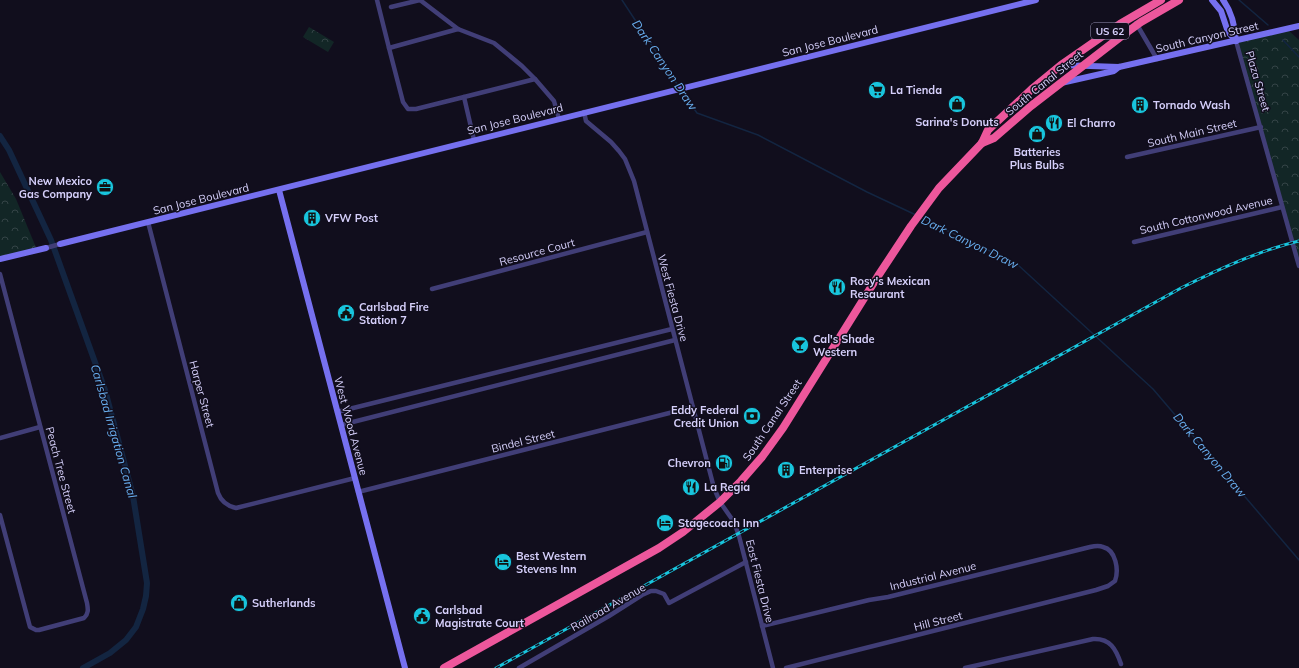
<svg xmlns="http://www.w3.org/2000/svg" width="1299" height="668" font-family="Mulish,sans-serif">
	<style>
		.park { fill: url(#park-crowns) }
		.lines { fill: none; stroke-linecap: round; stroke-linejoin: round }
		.stream { stroke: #132541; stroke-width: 1.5 }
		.canal { stroke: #132541; stroke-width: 6 }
		.street { stroke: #413e77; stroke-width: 4.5 }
		.secondary { stroke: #7670ef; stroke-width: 6 }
		.highway { stroke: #ed579c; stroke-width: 8 }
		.rail-casing { stroke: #18c5dd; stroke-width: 3 }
		.rail { stroke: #110e1d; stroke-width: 1.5; stroke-dasharray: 4.5; stroke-linecap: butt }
		.labels { text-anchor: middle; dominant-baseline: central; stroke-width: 3; stroke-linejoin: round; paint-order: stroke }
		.shield { fill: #110e1d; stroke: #9a95b8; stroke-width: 1 }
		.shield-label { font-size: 10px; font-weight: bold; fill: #d5cffa }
		.street-label { font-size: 11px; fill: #d5cffa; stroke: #110e1d }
		.poi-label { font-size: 11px; font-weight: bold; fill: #d5cffa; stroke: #110e1d; text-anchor: start }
		.water-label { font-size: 12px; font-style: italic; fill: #68aeef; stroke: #110e1d }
	</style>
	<defs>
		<pattern id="park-crowns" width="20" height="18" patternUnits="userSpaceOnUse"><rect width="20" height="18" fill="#122626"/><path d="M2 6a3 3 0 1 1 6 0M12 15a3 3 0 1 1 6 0" fill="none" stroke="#344446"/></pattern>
	</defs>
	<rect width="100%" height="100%" fill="#110e1d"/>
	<g class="park">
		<path d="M309 27 334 42 328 52 303 37Z"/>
		<path d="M1287 29 1299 40V266L1236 41Z"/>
		<path d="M0 172 16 199 37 250 0 259Z"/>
	</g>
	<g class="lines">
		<g class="stream">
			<path d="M622 0 679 87"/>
			<path d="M1239 0 1268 25"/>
			<path d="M1283 40 1299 57"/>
			<path d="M681 90 697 113 758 135 867 192 916 215"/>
			<path d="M921 218 1017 264 1153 389 1299 560"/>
		</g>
		<path class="canal" d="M0 136 9 150 51 240 105 390 133 496 147 583 146 596 143 609 136 627 126 640 110 653 83 668"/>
		<g class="street">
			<path d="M377 0 389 48"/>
			<path d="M420 0 458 29"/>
			<path d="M391 7 420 0"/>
			<path d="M1136 23 1157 59"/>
			<path d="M1236 41 1299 266"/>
			<path d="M464 97 416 109H408L403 102 389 48 458 29 494 43 522 66 535 79"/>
			<path d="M584 112 586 121 611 142 619 151 625 159 634 181 714 488 720 502 734 522 739 536 773 668"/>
			<path d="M474 140 464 97 535 79 554 101 559 119"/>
			<path d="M1127 157 1261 127"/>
			<path d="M148 222 218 493C221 501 227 506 236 508L355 478"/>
			<path d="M1134 242 1282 207"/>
			<path d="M46 248 60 244"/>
			<path d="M0 274 87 603C88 609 89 613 84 618L39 630H36L30 627 0 515"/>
			<path d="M432 289 647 232"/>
			<path d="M337 412 672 329"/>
			<path d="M341 425 675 340"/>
			<path d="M0 438 40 427"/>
			<path d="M358 492 693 407"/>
			<path d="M762 626 869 600 888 597 1090 547C1094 546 1099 545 1103 547 1116 550 1119 570 1115 581L1108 586 1096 590 786 668"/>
			<path d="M519 668 609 616 642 595 651 591H656L664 594 669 603 746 562"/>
			<path d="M965 668 1093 639C1110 638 1116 649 1121 664"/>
		</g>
		<g class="secondary">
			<path d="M1212 0 1221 11 1228 32 1236 41"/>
			<path d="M1223 0C1232 12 1235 26 1236 41"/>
			<path d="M1061 65 1119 67 1299 26"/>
			<path d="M1061 83 1114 71 1119 67"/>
			<path d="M279 190 405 668"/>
			<path d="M60 244 1036 0"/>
			<path d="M0 259 46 248"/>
		</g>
		<g class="highway">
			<path d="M982 143 994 138 1031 106 1119 38 1141 22 1179 0"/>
			<path d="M444 668 659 548 683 532 720 502 741 481 762 457 783 428 878 276 911 226 939 188 982 143 988 130 1033 88 1061 65 1120 24 1161 0"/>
		</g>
		<defs>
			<path id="rail" d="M496 668 1181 288C1219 269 1258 251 1299 241"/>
		</defs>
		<use href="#rail" class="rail-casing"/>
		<use href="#rail" class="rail"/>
	</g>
	<defs>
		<symbol id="supermarket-disc" viewBox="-11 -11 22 22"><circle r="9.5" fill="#18c5dd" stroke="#110e1d"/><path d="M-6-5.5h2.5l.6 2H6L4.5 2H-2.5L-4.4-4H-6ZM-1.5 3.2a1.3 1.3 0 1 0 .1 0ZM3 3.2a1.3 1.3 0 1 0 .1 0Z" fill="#111"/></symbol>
		<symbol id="shop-disc" viewBox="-11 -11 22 22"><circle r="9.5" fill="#18c5dd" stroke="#110e1d"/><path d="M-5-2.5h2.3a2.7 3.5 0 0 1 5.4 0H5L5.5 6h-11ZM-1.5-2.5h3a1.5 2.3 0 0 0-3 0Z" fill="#111"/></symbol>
		<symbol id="building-disc" viewBox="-11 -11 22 22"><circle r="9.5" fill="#18c5dd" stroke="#110e1d"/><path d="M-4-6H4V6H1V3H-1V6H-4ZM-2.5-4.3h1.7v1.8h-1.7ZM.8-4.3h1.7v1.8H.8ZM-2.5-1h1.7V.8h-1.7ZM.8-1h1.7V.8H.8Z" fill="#111"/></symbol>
		<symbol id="restaurant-disc" viewBox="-11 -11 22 22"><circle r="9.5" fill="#18c5dd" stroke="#110e1d"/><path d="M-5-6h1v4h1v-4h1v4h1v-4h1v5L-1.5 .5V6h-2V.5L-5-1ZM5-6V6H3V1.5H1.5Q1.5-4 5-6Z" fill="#111"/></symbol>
		<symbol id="office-disc" viewBox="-11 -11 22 22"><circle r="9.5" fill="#18c5dd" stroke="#110e1d"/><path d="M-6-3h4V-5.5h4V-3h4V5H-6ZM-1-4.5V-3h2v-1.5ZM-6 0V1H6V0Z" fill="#111"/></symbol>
		<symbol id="civic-disc" viewBox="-11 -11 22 22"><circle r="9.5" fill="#18c5dd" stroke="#110e1d"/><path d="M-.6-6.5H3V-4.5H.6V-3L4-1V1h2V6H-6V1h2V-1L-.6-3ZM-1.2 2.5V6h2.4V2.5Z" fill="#111"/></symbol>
		<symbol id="bar-disc" viewBox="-11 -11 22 22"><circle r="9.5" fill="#18c5dd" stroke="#110e1d"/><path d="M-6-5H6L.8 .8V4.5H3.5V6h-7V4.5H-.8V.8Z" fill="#111"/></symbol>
		<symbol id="bank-disc" viewBox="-11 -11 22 22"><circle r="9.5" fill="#18c5dd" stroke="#110e1d"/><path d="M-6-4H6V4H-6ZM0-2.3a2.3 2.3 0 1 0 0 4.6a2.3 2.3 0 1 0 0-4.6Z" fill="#111"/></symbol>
		<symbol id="fuel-disc" viewBox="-11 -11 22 22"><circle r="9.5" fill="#18c5dd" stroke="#110e1d"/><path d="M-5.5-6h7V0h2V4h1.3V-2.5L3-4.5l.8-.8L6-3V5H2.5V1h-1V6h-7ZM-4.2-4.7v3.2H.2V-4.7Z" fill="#111"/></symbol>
		<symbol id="hotel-disc" viewBox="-11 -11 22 22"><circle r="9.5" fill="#18c5dd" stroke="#110e1d"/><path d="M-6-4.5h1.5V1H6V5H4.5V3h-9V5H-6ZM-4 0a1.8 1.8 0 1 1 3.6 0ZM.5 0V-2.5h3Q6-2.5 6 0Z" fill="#111"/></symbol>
	</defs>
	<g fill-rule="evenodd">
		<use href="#supermarket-disc" x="867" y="80" width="20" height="20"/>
		<use href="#shop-disc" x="947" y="94" width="20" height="20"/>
		<use href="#building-disc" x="1130" y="95" width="20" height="20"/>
		<use href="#restaurant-disc" x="1044" y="113" width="20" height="20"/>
		<use href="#shop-disc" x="1027" y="124" width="20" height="20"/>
		<use href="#office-disc" x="95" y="177" width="20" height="20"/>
		<use href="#building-disc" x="302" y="208" width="20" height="20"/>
		<use href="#restaurant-disc" x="827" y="277" width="20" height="20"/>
		<use href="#civic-disc" x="336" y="303" width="20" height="20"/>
		<use href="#bar-disc" x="790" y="335" width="20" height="20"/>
		<use href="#bank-disc" x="742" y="406" width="20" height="20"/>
		<use href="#fuel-disc" x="714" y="453" width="20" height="20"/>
		<use href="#building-disc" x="776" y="460" width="20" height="20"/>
		<use href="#restaurant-disc" x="681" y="477" width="20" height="20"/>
		<use href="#hotel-disc" x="655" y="513" width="20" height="20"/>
		<use href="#hotel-disc" x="493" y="552" width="20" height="20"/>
		<use href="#shop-disc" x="229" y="593" width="20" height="20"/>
		<use href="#civic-disc" x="412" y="606" width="20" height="20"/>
	</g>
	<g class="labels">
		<rect class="shield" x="1091" y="23" width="38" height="16" rx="3"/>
		<g class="shield-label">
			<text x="1110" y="31">US 62</text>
		</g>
		<g class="street-label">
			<text transform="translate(1207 37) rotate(-13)">South Canyon Street</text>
			<text transform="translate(830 41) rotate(-14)">San Jose Boulevard</text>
			<text transform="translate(1258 81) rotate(74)">Plaza Street</text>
			<text transform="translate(1044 83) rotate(-39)">South Canal Street</text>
			<text transform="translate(515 119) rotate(-14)">San Jose Boulevard</text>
			<text transform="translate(1192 133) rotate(-13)">South Main Street</text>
			<text transform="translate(201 199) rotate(-14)">San Jose Boulevard</text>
			<text transform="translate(1206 215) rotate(-13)">South Cottonwood Avenue</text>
			<text transform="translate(537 252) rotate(-15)">Resource Court</text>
			<text transform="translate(673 298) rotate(75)">West Fiesta Drive</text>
			<text transform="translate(202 394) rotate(75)">Harper Street</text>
			<text transform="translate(772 420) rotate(-56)">South Canal Street</text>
			<text transform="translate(351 426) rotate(75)">West Wood Avenue</text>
			<text transform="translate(523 441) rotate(-14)">Bindel Street</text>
			<text transform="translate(61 470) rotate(75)">Peach Tree Street</text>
			<text transform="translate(933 576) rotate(-14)">Industrial Avenue</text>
			<text transform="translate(760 581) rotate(76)">East Fiesta Drive</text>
			<text transform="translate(608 607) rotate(-30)">Railroad Avenue</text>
			<text transform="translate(938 621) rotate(-14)">Hill Street</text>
		</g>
		<g class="poi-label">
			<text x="890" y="90">La Tienda</text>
			<text x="1153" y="105">Tornado Wash</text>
			<text x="957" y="122" text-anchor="middle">Sarina's Donuts</text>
			<text x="1067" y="123">El Charro</text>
			<text x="1037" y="152" text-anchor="middle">Batteries<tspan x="1037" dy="13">Plus Bulbs</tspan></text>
			<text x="92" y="181" text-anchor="end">New Mexico<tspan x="92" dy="13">Gas Company</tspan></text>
			<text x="325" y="218">VFW Post</text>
			<text x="850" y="281">Rosy's Mexican<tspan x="850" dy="13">Resaurant</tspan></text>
			<text x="359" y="307">Carlsbad Fire<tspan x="359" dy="13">Station 7</tspan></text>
			<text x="813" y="339">Cal's Shade<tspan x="813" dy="13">Western</tspan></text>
			<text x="739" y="410" text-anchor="end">Eddy Federal<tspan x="739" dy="13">Credit Union</tspan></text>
			<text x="711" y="463" text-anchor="end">Chevron</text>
			<text x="799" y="470">Enterprise</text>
			<text x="704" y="487">La Regia</text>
			<text x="678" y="523">Stagecoach Inn</text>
			<text x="516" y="556">Best Western<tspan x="516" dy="13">Stevens Inn</tspan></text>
			<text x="252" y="603">Sutherlands</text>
			<text x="435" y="610">Carlsbad<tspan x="435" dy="13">Magistrate Court</tspan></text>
		</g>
		<g class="water-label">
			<text transform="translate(665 65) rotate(56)">Dark Canyon Draw</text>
			<text transform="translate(970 242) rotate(26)">Dark Canyon Draw</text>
			<text transform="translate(114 431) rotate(74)">Carlsbad Irrigation Canal</text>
			<text transform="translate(1210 455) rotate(50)">Dark Canyon Draw</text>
		</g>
	</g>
</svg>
